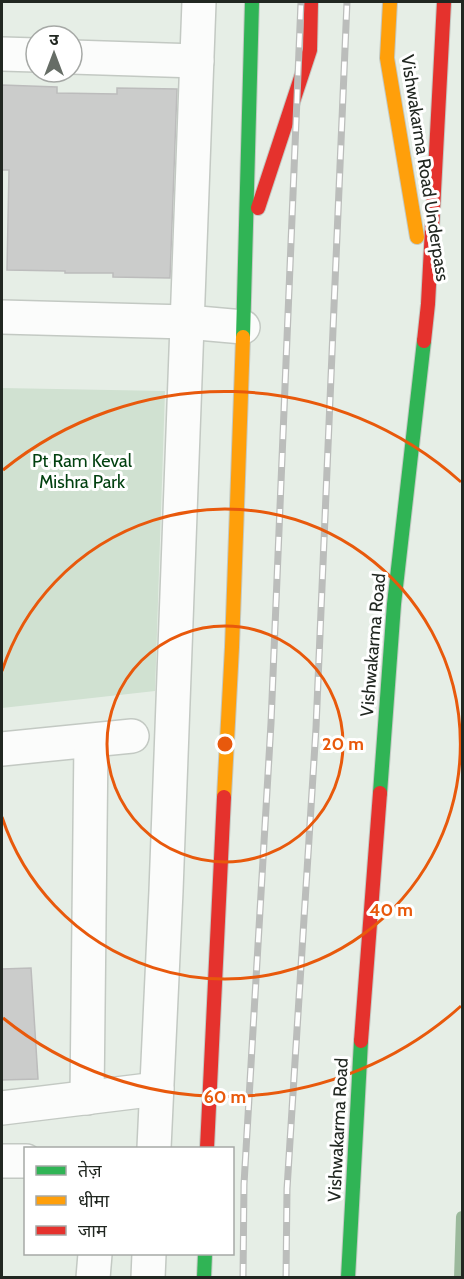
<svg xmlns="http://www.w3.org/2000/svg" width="464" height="1279" font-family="Cabin,'Noto Sans Devanagari',sans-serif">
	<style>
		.green { fill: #d0e1d1 }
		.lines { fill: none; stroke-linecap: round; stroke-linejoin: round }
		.stream { stroke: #9bb99c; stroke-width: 12 }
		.building { fill: #cbcccb; stroke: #bcbcbc; stroke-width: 1.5 }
		.street-casing { stroke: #c3c9c3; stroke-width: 36 }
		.fast-casing { stroke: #c3c9c3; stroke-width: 16 }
		.slow-casing { stroke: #c3c9c3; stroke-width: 16 }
		.jam-casing { stroke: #c3c9c3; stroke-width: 16 }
		.street { stroke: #fbfcfb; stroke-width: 33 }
		.fast { stroke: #30b455; stroke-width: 14 }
		.slow { stroke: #ff9f0a; stroke-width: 14 }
		.jam { stroke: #e5322d; stroke-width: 14 }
		.rail-casing { stroke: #bbbdbb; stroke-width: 7 }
		.rail { stroke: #fff; stroke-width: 4.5; stroke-dasharray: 14; stroke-linecap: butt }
		.ring { fill: none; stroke: #e8590c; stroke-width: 3 }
		.labels { text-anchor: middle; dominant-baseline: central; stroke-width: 6; stroke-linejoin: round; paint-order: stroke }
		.street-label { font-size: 18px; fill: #212721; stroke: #fff }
		.park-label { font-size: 18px; fill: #024110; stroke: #fff }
		.centre { fill: #e8590c; stroke: #fff; stroke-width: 3 }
		.ring-label { font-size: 18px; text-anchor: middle; font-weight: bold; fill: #e8590c; stroke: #fff; stroke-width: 6; stroke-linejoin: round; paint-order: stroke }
	</style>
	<rect width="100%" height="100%" fill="#e6eee6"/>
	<path class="green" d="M2 388 165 391 155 691 2 708Z"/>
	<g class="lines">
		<path class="stream" d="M460 1278 462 1217"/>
	</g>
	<g class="building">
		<path d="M2 85 57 87V93L117 94V88L177 89 170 278 113 277V273H65V271L7 270 9 170H2Z"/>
		<path d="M31 968 38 1079 2 1080V969Z"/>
	</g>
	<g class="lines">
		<defs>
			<g id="street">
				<path d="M2 54 36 55"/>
				<path d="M72 57 197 61"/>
				<path d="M2 317 187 322 243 327"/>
				<path d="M2 749 132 736"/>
				<path d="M87 1098 91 741"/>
				<path d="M2 1108 157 1089"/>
				<path d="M154 1148 166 891 199 2"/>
				<path d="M2 1161H26"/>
				<path d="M93 1278 95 1254"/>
				<path d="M148 1278 149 1254"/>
			</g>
			<g id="fast">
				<path d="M243 337 252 2"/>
				<path d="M380 793 394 604 424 341"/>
				<path d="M204 1278 205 1254"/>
				<path d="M348 1278 361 1041"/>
			</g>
			<g id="slow">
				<path d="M390 2 387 58 417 237"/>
				<path d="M224 797 232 647 243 337"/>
			</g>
			<g id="jam">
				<path d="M258 208 310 50 311 2"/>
				<path d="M424 341 428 304 444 2"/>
				<path d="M361 1041 380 793"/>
				<path d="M207 1148 224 797"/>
			</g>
		</defs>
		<use href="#street" class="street-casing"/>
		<use href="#fast" class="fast-casing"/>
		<use href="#slow" class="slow-casing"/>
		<use href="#jam" class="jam-casing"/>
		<use href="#street" class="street"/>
		<use href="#fast" class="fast"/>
		<use href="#slow" class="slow"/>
		<use href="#jam" class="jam"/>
		<defs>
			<g id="rail">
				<path d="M243 1278 244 1184 271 723 301 2"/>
				<path d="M286 1278 287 1189 316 728 347 2"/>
			</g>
		</defs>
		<use href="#rail" class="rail-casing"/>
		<use href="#rail" class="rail"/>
	</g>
	<g class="ring">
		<circle cx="225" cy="744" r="118"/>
		<path d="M2 671A235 235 0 1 1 2 817"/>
		<path d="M461 1006A353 353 0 0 1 3 1018M3 470A353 353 0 0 1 461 482"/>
	</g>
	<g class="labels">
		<g class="street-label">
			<text transform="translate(425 168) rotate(81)">Vishwakarma Road Underpass</text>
			<text transform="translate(373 645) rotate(-85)">Vishwakarma Road</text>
			<text transform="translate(338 1130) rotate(-87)">Vishwakarma Road</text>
		</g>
		<g class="park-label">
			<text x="82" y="461">Pt Ram Keval<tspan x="82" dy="21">Mishra Park</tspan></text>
		</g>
	</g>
	<circle cx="225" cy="744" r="9" class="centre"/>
	<g class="ring-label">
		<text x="343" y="750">20 m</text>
		<text x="391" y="916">40 m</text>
		<text x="225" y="1103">60 m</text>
	</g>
	<rect width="464" height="1279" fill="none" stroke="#212721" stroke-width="6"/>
	<rect x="24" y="1147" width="210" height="108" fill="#ffffff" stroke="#a6a9a6" stroke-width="1.5"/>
	<rect x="36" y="1166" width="30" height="9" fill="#30b455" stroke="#a6a9a6" stroke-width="1.5"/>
	<text x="78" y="1177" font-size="18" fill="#212721">तेज़</text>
	<rect x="36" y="1196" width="30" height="9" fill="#ff9f0a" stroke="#a6a9a6" stroke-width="1.5"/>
	<text x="78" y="1207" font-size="18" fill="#212721">धीमा</text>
	<rect x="36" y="1226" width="30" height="9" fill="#e5322d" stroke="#a6a9a6" stroke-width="1.5"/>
	<text x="78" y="1237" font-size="18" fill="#212721">जाम</text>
	<g transform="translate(54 54)"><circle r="28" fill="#ffffff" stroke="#a6a9a6" stroke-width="1.5"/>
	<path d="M0-4.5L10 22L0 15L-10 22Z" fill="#666d66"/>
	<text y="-9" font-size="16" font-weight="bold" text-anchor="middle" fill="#212721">उ</text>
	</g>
</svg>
